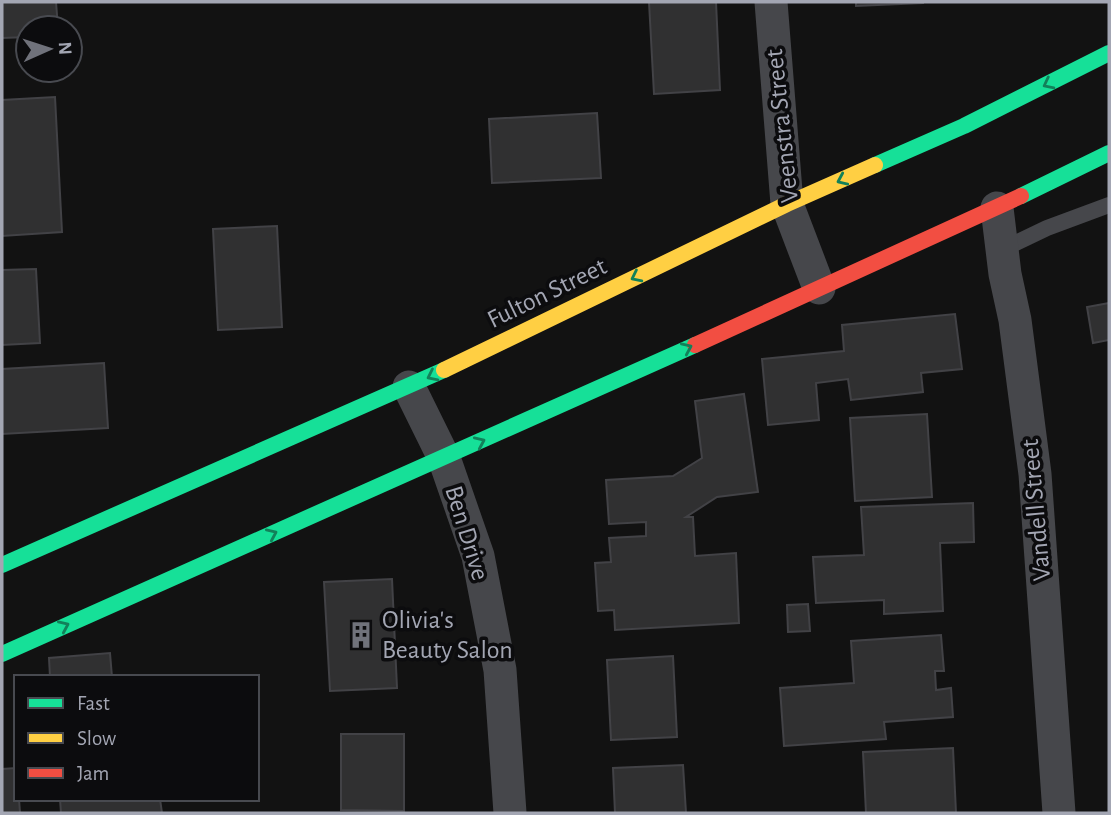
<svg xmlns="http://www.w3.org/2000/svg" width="1111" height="815" font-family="'Alegreya Sans',sans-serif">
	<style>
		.building { fill: #303031; stroke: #424246; stroke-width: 2 }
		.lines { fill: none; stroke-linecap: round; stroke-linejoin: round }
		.lane { stroke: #46474b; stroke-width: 16 }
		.street { stroke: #46474b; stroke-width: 33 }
		.fast { stroke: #16e098; stroke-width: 16 }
		.slow { stroke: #ffcf43; stroke-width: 16 }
		.jam { stroke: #f24e42; stroke-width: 16 }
		.oneway { stroke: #12815a }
		.labels { text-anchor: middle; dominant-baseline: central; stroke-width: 7; stroke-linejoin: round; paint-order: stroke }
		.street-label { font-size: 26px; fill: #a3a6b3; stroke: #0c0c0e }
		.poi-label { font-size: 26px; fill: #a3a6b3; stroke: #0c0c0e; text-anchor: start }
	</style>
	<rect width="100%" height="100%" fill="#121212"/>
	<g class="building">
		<path d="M2 2H56L58 28H28V37L2 38Z"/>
		<path d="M649 2H716L720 90 654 94Z"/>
		<path d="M856 2H923V3L856 6Z"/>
		<path d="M55 97 62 232 2 236V100Z"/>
		<path d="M597 113 601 178 492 183 489 119Z"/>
		<path d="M277 226 282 327 218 330 213 229Z"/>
		<path d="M36 269 40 343 2 345V270Z"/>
		<path d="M1109 303V340L1093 343 1087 307Z"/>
		<path d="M955 314 962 369 921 373 923 392 851 400 848 379 816 383 819 420 768 425 762 359 844 351 842 325Z"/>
		<path d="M104 363 108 428 2 434V369Z"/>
		<path d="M744 394 758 492 717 497 686 517H693L695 556 736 553 739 623 615 630 614 610 598 611 595 563 611 562 609 538 646 536V522L609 524 606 480 673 476 702 458 695 401Z"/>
		<path d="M927 414 932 497 855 501 850 418Z"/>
		<path d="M973 503 974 542 940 543 943 611 884 614V600L816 603 813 557 864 555 861 507Z"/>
		<path d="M392 579 397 688 330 691 324 582Z"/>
		<path d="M808 604 810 631 788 632 787 605Z"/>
		<path d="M941 635 944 671H935L936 690 951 688 953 717 884 722 886 739 784 746 780 688 854 683 851 641Z"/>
		<path d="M110 653 112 677H50L49 658Z"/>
		<path d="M673 656 677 737 611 740 607 660Z"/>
		<path d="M341 734H404V811L341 810Z"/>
		<path d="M953 748 956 813H866L863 752Z"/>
		<path d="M683 765 686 813H615L613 768Z"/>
		<path d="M16 768V799H19L20 813H2V769Z"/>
		<path d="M60 799H160L162 813H61Z"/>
	</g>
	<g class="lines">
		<path class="lane" d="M1003 249 1047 228 1109 205"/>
		<g class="street">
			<path d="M771 2 787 204 819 288"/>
			<path d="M997 208 1005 274 1015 320 1035 474 1059 813"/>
			<path d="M409 387 444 458 478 556 500 670 510 813"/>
		</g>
		<g class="fast">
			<path d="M875 165 964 126 1109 53"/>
			<path d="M1021 196 1109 153"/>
			<path d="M2 565 444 370"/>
			<path d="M2 654 695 345"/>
		</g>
		<path class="slow" d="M444 370 787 204 875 165"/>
		<path class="jam" d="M695 345 1021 196"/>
	</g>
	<defs><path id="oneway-chevron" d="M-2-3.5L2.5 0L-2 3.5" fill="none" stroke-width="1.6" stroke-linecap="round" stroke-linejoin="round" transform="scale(1.75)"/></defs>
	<g class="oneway">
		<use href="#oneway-chevron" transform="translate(1048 84) rotate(153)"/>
		<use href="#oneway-chevron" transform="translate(842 180) rotate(156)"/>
		<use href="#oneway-chevron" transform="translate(636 277) rotate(154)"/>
		<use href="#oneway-chevron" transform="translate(687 348) rotate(-24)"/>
		<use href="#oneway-chevron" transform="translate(432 376) rotate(154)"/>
		<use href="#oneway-chevron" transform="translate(480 442) rotate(-24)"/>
		<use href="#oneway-chevron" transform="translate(272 534) rotate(-24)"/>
		<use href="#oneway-chevron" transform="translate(64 626) rotate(-24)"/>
	</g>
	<defs>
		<symbol id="building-bare" viewBox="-9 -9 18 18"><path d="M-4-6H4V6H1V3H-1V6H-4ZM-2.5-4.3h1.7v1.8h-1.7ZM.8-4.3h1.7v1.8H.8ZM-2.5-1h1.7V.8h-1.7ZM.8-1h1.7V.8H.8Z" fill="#70727b" stroke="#0c0c0e" stroke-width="2.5" paint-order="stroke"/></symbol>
	</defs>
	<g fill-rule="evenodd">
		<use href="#building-bare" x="342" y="616" width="38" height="38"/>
	</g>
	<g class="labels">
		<g class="street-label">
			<text transform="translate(782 126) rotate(-96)">Veenstra Street</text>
			<text transform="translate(547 293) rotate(-26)">Fulton Street</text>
			<text transform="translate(1036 510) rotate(-95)">Vandell Street</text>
			<text transform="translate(467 533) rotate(73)">Ben Drive</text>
		</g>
		<g class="poi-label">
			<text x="382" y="620">Olivia's<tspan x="382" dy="30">Beauty Salon</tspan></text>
		</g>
	</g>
	<rect width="1111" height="815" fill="none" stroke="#a3a6b3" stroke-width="7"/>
	<rect x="14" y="675" width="245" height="126" fill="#0c0c0e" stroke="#484a50" stroke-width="2"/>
	<rect x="28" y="698" width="35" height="10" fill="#16e098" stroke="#484a50" stroke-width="2"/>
	<text x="77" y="710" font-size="21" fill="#a3a6b3">Fast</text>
	<rect x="28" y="733" width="35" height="10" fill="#ffcf43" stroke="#484a50" stroke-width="2"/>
	<text x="77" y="745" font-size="21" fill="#a3a6b3">Slow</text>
	<rect x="28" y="768" width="35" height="10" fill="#f24e42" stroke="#484a50" stroke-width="2"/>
	<text x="77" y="780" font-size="21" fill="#a3a6b3">Jam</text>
	<g transform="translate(49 49) rotate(87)"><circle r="33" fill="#0c0c0e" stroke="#484a50" stroke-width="2"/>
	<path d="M0-5L12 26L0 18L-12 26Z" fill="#70727b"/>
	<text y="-10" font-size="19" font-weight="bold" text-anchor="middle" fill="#a3a6b3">N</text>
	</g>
</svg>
